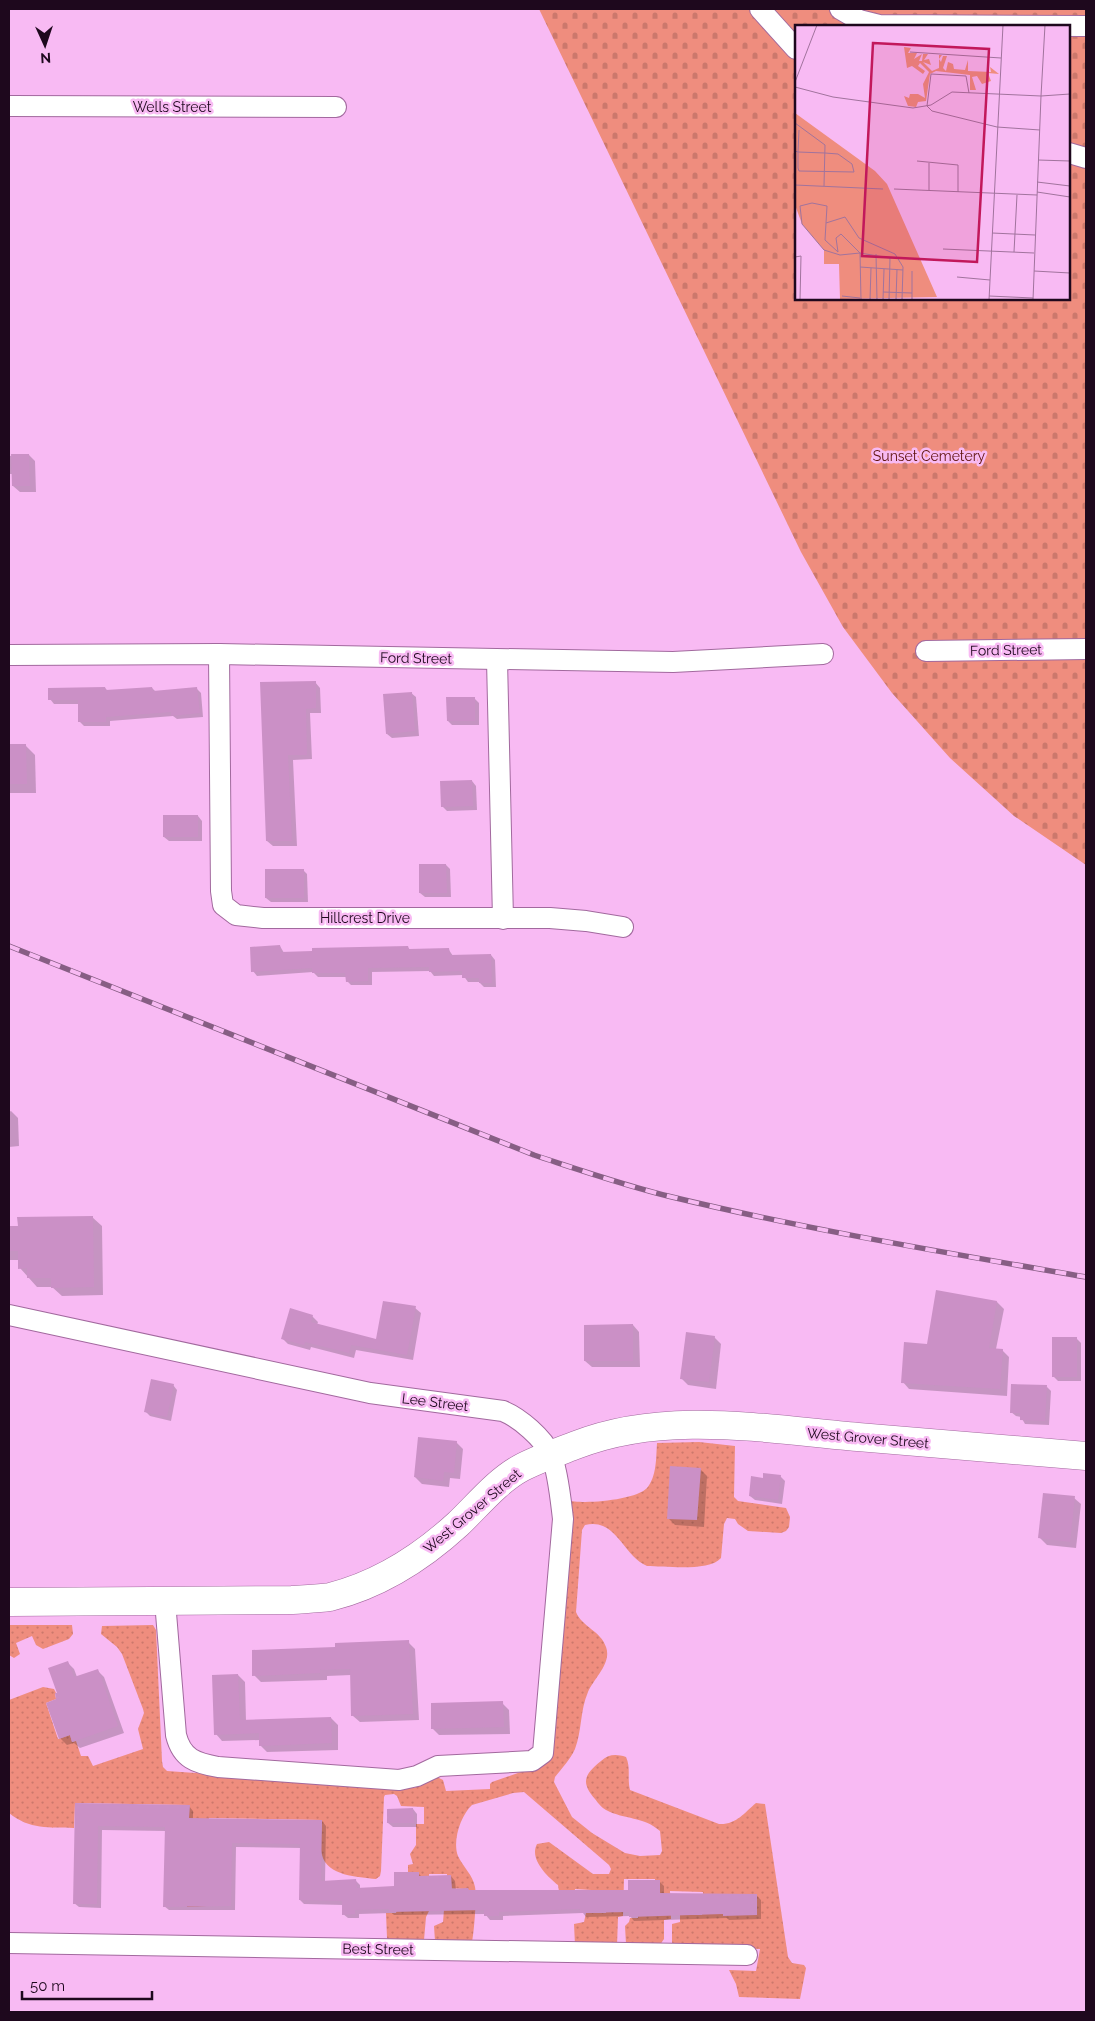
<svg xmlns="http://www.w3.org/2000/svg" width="1095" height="2021" font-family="Raleway,sans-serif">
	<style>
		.grass { fill: url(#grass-dots) }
		.cemetery { fill: url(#cemetery-stones); fill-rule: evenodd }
		.shadow { fill: #0003 }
		.building { fill: #cb90c6 }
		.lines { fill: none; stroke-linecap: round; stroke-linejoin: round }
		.street-casing { stroke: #a2699e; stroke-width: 22 }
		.secondary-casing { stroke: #a2699e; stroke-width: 29 }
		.street { stroke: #fff; stroke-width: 20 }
		.secondary { stroke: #fff; stroke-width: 28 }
		.rail-casing { stroke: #875e84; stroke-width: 5.5 }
		.rail { stroke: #f8baf3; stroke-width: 4; stroke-dasharray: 11; stroke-linecap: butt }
		.labels { text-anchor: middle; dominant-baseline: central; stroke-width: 5; stroke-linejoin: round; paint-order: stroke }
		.street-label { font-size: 14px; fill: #1e081d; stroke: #f8baf3 }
		.park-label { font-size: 14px; fill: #5e120b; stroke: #f8baf3 }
		.inset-road { fill: none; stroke: #a1739d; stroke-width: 1 }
		.view { fill: #c2185b; fill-opacity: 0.15; stroke: #c2185b; stroke-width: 2.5 }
		.inset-edge { fill: none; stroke: #1e081d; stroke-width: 2.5 }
	</style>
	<defs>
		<pattern id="grass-dots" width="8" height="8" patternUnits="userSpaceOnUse" patternTransform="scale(1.25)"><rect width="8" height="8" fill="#ef8d7e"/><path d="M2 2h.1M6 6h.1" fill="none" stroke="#cc786c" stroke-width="1.8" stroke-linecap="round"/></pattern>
		<pattern id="cemetery-stones" width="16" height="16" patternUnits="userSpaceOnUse" patternTransform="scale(1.25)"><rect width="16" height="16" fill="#ef8d7e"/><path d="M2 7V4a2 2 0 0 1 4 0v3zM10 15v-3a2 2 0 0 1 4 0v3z" fill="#cc786c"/></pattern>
	</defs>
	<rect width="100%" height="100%" fill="#f8baf3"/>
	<g class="grass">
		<path d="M699 1442 735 1446 734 1497 738 1501 786 1508 790 1517 789 1527 786 1531 781 1533 748 1531 738 1524 735 1519 727 1518 724 1524 721 1558C709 1572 665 1566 647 1566 623 1556 616 1517 585 1525L582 1530 576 1612C582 1627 601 1631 606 1647 612 1663 594 1678 588 1692 580 1710 582 1731 575 1749 570 1760 562 1768 555 1777L554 1782 572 1817 592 1833 625 1853 640 1856 660 1855 662 1851 660 1831C643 1816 625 1820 606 1810 602 1808 598 1803 595 1799 580 1782 585 1774 601 1761 609 1754 616 1754 626 1757 631 1768 627 1778 630 1790L719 1824C736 1825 744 1813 756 1803L765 1804 788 1957 792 1963 804 1965 806 1968 800 1999 739 1997 736 1984 729 1970 756 1971 760 1949 673 1947 672 1942V1924L680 1922V1915H702L703 1892 670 1891 671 1919 664 1920V1939L659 1946 626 1944 625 1926 629 1922 630 1918H638V1914L655 1913V1879H624L623 1916 618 1917 617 1946 575 1945 574 1924 584 1922 586 1913H606L608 1891 575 1889 574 1899 560 1898 558 1885C547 1876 529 1859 537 1844L549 1842 593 1874H609L611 1869 609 1865 524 1792 513 1793 472 1805C461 1815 452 1841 458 1856 463 1867 473 1875 475 1887 477 1897 474 1932 472 1942L435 1941 434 1926 443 1922 444 1910 464 1889 447 1888V1874H429V1911L426 1917 424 1940 422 1942 388 1940 387 1938 386 1913H396L408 1872V1865L413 1864 410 1854 416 1845V1824H424V1807L401 1806 397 1796 394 1794 385 1795 384 1797 381 1871 380 1876 376 1879C358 1877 327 1876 322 1855 319 1845 322 1831 322 1820L209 1818 207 1906 187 1907 189 1805 75 1803 74 1828C49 1827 30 1830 9 1813V1700L43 1687 54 1689 56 1693 55 1694 56 1699 46 1703 58 1739 70 1735 72 1742 76 1741 81 1756H88L93 1766 143 1749 138 1729 144 1713 143 1709 122 1654 117 1647 101 1634 102 1626 153 1625 156 1630 162 1761 163 1767 167 1771 407 1788H414L437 1777 443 1780 446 1791 490 1789V1784L492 1782 535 1767 567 1500C582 1505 636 1500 647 1488 657 1476 656 1457 657 1443Z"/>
		<path d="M9 1625H72L73 1634 69 1639 43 1649 36 1645 32 1636 16 1643 20 1654 14 1658 9 1655Z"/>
	</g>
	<path class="cemetery" d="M539 9H1086V865L1014 816 950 758 892 693 843 627 801 552ZM796 26H1069V299H796Z"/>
	<g class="shadow">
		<path d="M29 455 35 461 36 492H20L13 486V474H9V456Z"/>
		<path d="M315 682 320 688 321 713H310L312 759 293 760 297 846H273L267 841 262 683Z"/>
		<path d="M105 688 108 691 152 688 156 692 197 689 201 693 203 717 177 719 173 716 110 721V726H84L80 722 79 704H54L50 699Z"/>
		<path d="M411 693 416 697 419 736 392 738 387 734Z"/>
		<path d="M474 698 479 703V725H452L448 721Z"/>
		<path d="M25 745 35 755 36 793H9V746Z"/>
		<path d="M472 781 476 786 477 810 447 811 442 806Z"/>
		<path d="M198 816 202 821V841H169L164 837Z"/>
		<path d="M446 865 450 869 451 897H425L420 893Z"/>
		<path d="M303 870 307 874 308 902H271L266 898Z"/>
		<path d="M280 946 284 953 408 948 411 950H449L453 956 491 955 495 960 496 987H484L479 982H468L463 975 434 976 430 971 372 972V985H351L347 981V977H318L313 972 257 976 253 971Z"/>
		<path d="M11 1111 18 1118 19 1146 9 1147V1112Z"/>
		<path d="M92 1217 102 1226 103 1295 62 1296 52 1287H37L20 1268V1260H9V1227Z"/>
		<path d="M937 1292 997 1302 1004 1309 996 1349 1002 1350 1009 1357 1007 1396 909 1389 903 1382 928 1345Z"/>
		<path d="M415 1308 421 1313 413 1360 356 1350 354 1358 311 1347 310 1350 288 1344 282 1338 312 1316 318 1322 317 1325 377 1340Z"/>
		<path d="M633 1325 639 1332 640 1367H592L585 1361Z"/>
		<path d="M714 1337 721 1344 716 1389 688 1385 681 1378Z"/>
		<path d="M1076 1338 1081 1343V1381H1058L1053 1376Z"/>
		<path d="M173 1385 177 1390 171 1421 150 1416 146 1412Z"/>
		<path d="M1047 1387 1051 1391 1049 1425 1025 1424 1021 1417 1016 1416 1011 1412Z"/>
		<path d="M456 1442 463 1449 460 1479 450 1478 449 1487 422 1484 415 1477Z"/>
		<path d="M700 1469 707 1476 704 1527 675 1525 668 1518Z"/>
		<path d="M780 1476 785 1481 782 1504 755 1500 750 1496 764 1479Z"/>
		<path d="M1074 1498 1081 1504 1076 1548 1047 1545 1040 1538Z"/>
		<path d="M408 1642 415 1649 419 1720 360 1722 353 1716 351 1675 327 1676V1680L261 1682 254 1675 337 1648Z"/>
		<path d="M67 1662 74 1669 77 1677 97 1670 104 1677 124 1733 80 1748 74 1743 67 1745 60 1738 59 1693Z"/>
		<path d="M238 1675 245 1682 246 1721 331 1718 338 1725V1750L267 1752 260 1745V1740L222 1741 216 1734Z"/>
		<path d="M502 1703 509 1710 510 1734 439 1735 432 1728Z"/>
		<path d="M76 1804 189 1806 193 1811V1819L322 1821 326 1826 325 1882 356 1881 360 1885V1889L395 1888 418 1873 422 1877 451 1876 455 1881 456 1890 470 1892H630L659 1881 664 1886V1895H756L761 1900V1919L729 1920 727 1918 634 1921 630 1916 586 1917 583 1913 503 1916V1920H490L485 1914 394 1915 392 1913 359 1914V1918H348L343 1914V1905L304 1904 300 1900 301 1848 236 1847 235 1910H169L164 1906 166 1831 102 1830 101 1908 79 1907 74 1903Z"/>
		<path d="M413 1809 417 1814V1827H393L388 1823Z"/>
	</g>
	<g class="building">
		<path d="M11 454H29L30 486H12Z"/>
		<path d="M316 681V708L306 709 307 755H288L292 841H266L260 682Z"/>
		<path d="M105 687 106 690 152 687 153 691 197 687 200 713 171 716V712L106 717V722H78V700H48V688Z"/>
		<path d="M412 692 415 731 386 734 383 694Z"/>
		<path d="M446 697H475V721H447Z"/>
		<path d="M9 744H26L27 784H9Z"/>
		<path d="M472 780 473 806 441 807 440 781Z"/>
		<rect x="163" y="815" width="35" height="22"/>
		<path d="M419 864H446L447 893H419Z"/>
		<rect x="265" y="869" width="39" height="29"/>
		<path d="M280 945 281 952 312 951V948L408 946 409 949 449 948 450 955 491 954 492 983H479V978H462V971L429 972V967L368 968V981L346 982 345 973H312V968L251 972 250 947Z"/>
		<path d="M93 1216 94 1287 51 1288V1278H27V1268L18 1269V1251H9V1226H18L17 1217Z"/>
		<path d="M936 1290 997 1301 989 1348 1003 1349 1000 1389 901 1383 904 1342 927 1344Z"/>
		<path d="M383 1301 416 1306 407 1355 351 1345 349 1353 305 1342 304 1345 281 1339 290 1308 313 1315 311 1322 376 1339Z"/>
		<path d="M633 1324V1361H584V1325Z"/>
		<path d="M686 1332 715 1336 709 1382 680 1379Z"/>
		<rect x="1052" y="1337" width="25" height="40"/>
		<path d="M151 1379 174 1384 167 1417 144 1412Z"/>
		<path d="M1011 1384 1047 1385 1045 1421 1020 1420V1413H1010Z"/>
		<path d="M418 1437 457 1441 454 1473 444 1472 443 1481 414 1477Z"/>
		<path d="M670 1466 701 1468 697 1520 667 1519Z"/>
		<path d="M763 1473 781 1475 778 1500 749 1496 751 1476 763 1478Z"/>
		<path d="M1043 1493 1075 1496 1070 1542 1038 1538Z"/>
		<path d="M409 1640 413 1714 351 1716 350 1669 320 1670V1673L252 1676V1650L335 1647V1643Z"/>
		<path d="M68 1661 74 1677 98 1669 118 1726 72 1742 70 1735 59 1739 46 1703 56 1699 55 1693H57L48 1668Z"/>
		<path d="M238 1674 240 1720 331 1717 332 1743 259 1746V1733L214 1735 212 1675Z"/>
		<path d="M503 1701 504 1727 431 1729V1703Z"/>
		<path d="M75 1803 190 1805 189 1818 322 1820 321 1881 356 1879 357 1888 394 1886V1872H419V1876L451 1875 452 1889 468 1888 469 1890H628V1880H660V1893L757 1894V1915L723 1916V1914L629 1917V1912L580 1913V1909L499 1912V1916H484V1910L389 1912V1909L355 1910V1914L342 1915V1901L299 1900 300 1844 232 1843 231 1906 163 1907 165 1827 98 1826 97 1904H73Z"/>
		<path d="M413 1808 414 1823H387V1809Z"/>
	</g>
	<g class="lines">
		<defs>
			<g id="street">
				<path d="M760 9 796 49"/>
				<path d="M840 9 859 20 879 25 1086 26"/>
				<path d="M9 106 336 107"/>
				<path d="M1069 153 1086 158"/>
				<path d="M926 651 1086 649"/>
				<path d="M219 654 221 891 223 905 236 915 263 918H550L586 921 623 927"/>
				<path d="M9 655 219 654 673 662 823 654"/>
				<path d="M497 660 503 919"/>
				<path d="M9 1315 370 1393 503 1411C520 1418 543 1438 551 1455 558 1470 561 1503 563 1519L543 1753 532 1761 438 1766 417 1776 399 1780 218 1767C196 1763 182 1759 176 1735L165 1601"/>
				<path d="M9 1943 747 1955"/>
			</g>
			<path id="secondary" d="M9 1602 292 1600C304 1599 317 1599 330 1597 378 1585 422 1557 458 1524 477 1506 497 1481 521 1468 538 1459 558 1452 576 1445 665 1410 765 1429 858 1437 934 1444 1010 1450 1086 1456"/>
		</defs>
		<use href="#street" class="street-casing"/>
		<use href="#secondary" class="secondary-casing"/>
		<use href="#street" class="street"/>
		<use href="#secondary" class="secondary"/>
		<defs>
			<path id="rail" d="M9 946 534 1155C580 1170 626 1186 672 1197 809 1230 948 1253 1086 1277"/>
		</defs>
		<use href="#rail" class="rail-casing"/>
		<use href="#rail" class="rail"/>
	</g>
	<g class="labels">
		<g class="street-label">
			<text x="172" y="107">Wells Street</text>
			<text transform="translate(1006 650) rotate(-1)">Ford Street</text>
			<text transform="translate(416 658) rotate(1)">Ford Street</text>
			<text x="365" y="918">Hillcrest Drive</text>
			<text transform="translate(435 1402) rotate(7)">Lee Street</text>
			<text transform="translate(868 1438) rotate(5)">West Grover Street</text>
			<text transform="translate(472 1511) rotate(-40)">West Grover Street</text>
			<text transform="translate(378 1949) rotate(1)">Best Street</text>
		</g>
		<g class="park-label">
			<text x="929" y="456">Sunset Cemetery</text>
		</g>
	</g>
	<g transform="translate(795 25)">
		<rect width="275" height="275" fill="#f8baf3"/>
		<path d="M109 22 116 23 113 28H122L119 34 127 29 124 36H127L128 29H133L129 35 134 34 136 40 128 37 137 46 144 43V30H147L144 34 146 37 148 31H152L148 43 151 46 153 37 158 39 159 44 170 45 173 35V46L196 47 195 42 204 49 193 48 196 56 187 59 182 51 177 52 181 65H175V50L141 46 135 49 131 76 123 77 121 82 113 81 109 71 114 73 115 69H123L130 73 128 59 134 47 125 38 123 41 130 46 128 49 117 41 112 43Z" fill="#ef8d7e"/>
		<path d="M0 88 80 146 92 159 142 272 45 274 44 239H29V225L7 199 0 180Z" fill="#ef8d7e"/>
		<path class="inset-road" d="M115 27 206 33M0 57 22 0M0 62 38 72 118 83 136 80 157 67 246 71 250 0M174 68 171 51 136 49 132 81 137 86 202 102 245 105M0 98 30 120 29 161M0 126 3 127 30 128 43 129 57 139 59 147 4 146 3 143V127L4 105M243 135 275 136M122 136 163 140V167M242 157 275 161M0 160 88 164M99 164 242 170M134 165V138M242 167 275 172M31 198 50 192 64 213 100 229 108 242 107 275M197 208 240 210M148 224 239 228M43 227 30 215 32 181 17 178 5 181 7 199 29 225 45 230 65 228 95 233 94 275M43 227 41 213 46 209 65 228M219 227 222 170M65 228 66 275M81 229 82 275M0 232 6 231 5 275M65 242 108 245M239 246 275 248M162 252 195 255M88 267 117 268M47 271 65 273M194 271 238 273M75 275 76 243M88 275 89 244M101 275 102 244M117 275V246M194 275 208 0M238 275 246 71 275 69"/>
		<path class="view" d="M78 18 194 24 182 237 67 231Z"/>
		<rect width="275" height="275" class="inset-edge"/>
	</g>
	<rect width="1095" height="2021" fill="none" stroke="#1e081d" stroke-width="20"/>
	<g transform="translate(45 45) rotate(177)" stroke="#f8baf3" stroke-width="4" paint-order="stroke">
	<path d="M0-4L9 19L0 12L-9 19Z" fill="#1e081d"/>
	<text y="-8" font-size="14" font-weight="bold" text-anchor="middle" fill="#1e081d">N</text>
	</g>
	<path d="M22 1991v8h130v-8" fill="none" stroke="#1e081d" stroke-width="2.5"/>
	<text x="30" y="1991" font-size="15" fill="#1e081d" stroke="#f8baf3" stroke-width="4" paint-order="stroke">50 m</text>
</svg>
